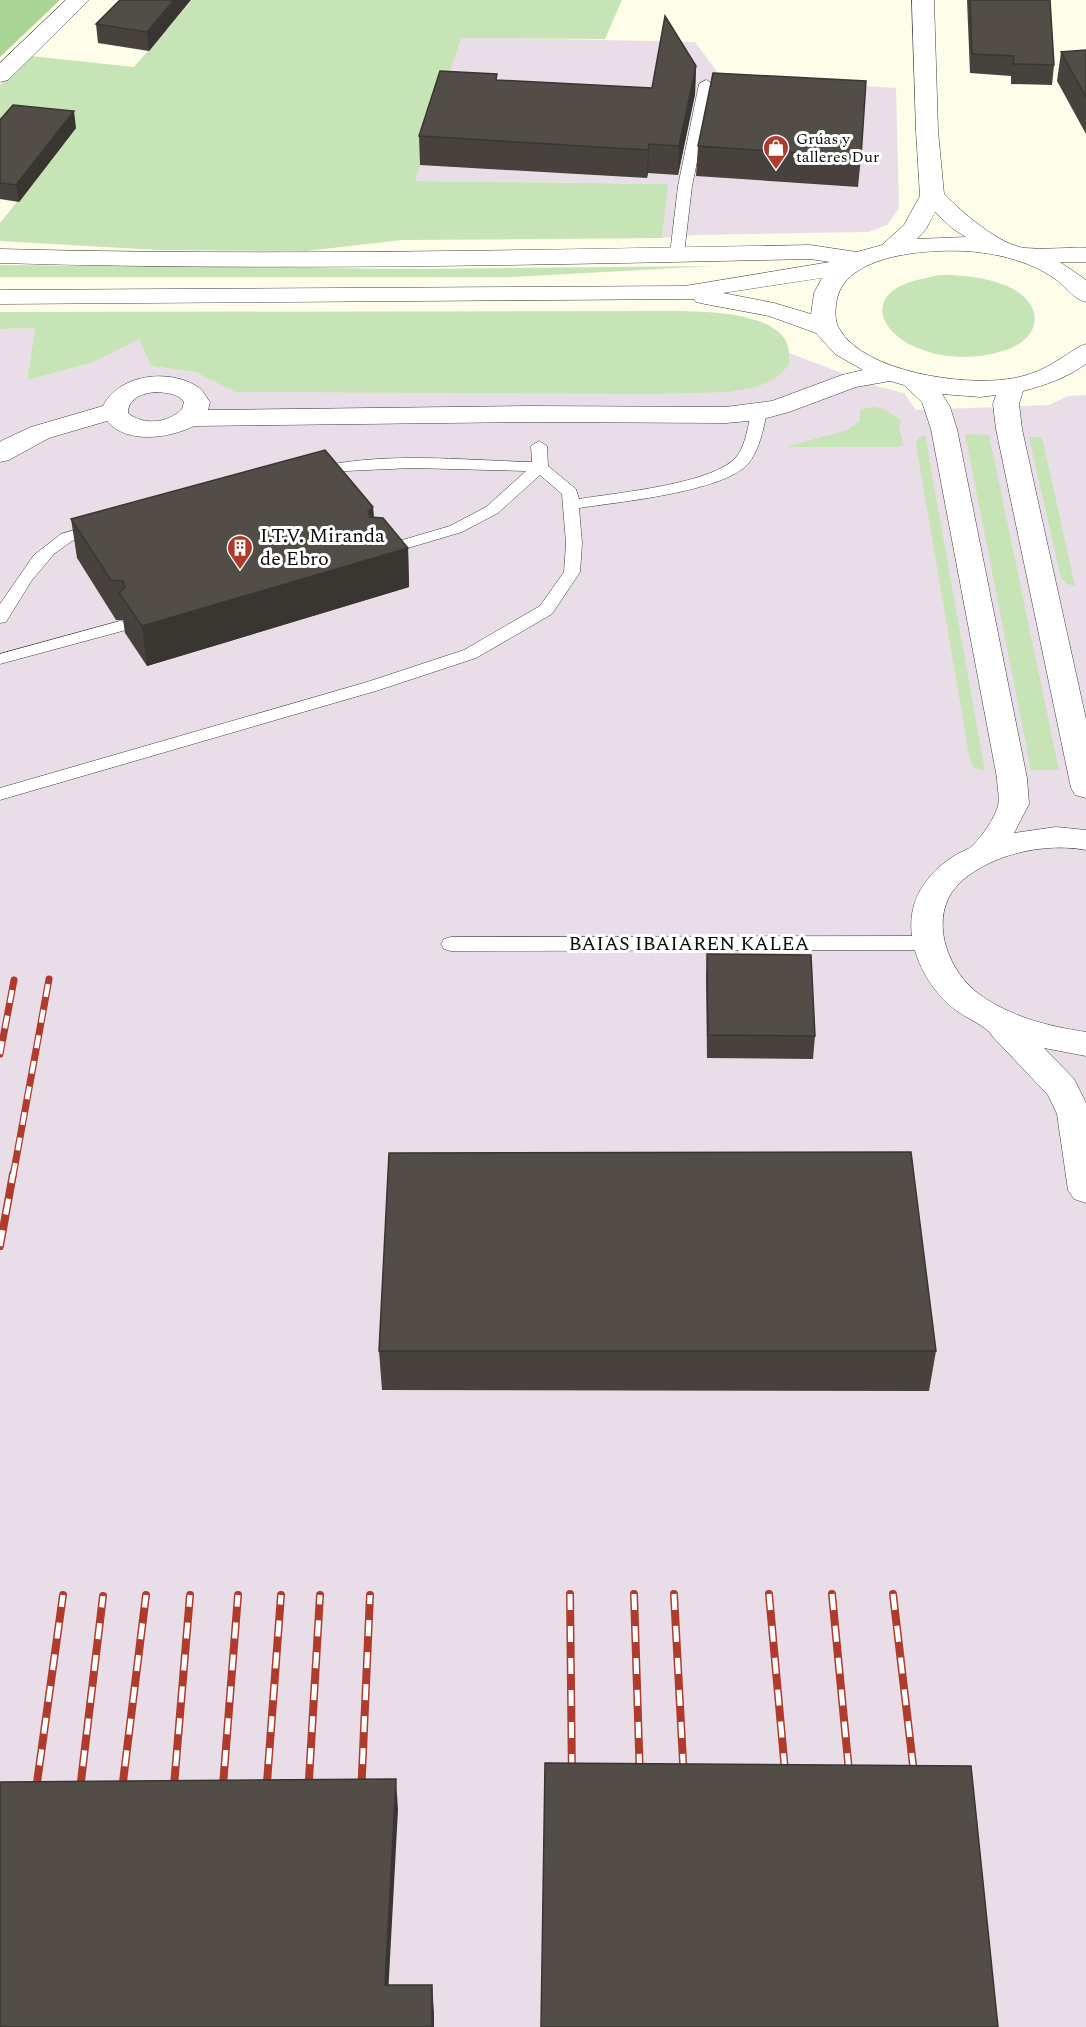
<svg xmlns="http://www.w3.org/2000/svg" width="1086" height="2027" font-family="Spectral,serif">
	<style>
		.industrial { fill: #e9dee8 }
		.green { fill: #c7e4b6 }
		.forest { fill: #a9d496 }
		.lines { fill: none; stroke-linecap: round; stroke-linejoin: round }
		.lane-casing { stroke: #3d3d3d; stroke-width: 1 }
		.street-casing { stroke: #3d3d3d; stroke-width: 1 }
		.lane { fill: #fff; fill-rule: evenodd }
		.street { fill: #fff; fill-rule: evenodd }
		.rail-far1-casing { stroke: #af3b2d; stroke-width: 7 }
		.rail-casing { stroke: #af3b2d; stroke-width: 8 }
		.rail-far1 { stroke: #fff; stroke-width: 4.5; stroke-dasharray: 13; stroke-linecap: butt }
		.rail { stroke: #fff; stroke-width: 5; stroke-dasharray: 16; stroke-linecap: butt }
		.wall { fill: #47423d }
		.shaded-wall { fill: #393632 }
		.building { fill: #524d47; stroke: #393632; stroke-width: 1.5 }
		.labels { text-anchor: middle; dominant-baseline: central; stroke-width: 6; stroke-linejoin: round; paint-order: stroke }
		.far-poi-label { font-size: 16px; fill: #0a0a0a; stroke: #fff; text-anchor: start }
		.poi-label { font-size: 20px; fill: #0a0a0a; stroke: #fff; text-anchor: start }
		.street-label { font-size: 20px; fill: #0a0a0a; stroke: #fff }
	</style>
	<rect width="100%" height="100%" fill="#fdfde9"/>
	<g class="industrial">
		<path d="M461 37 695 42 721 77 896 88 899 208 887 225 868 232 694 235 662 238 667 184 414 181Z"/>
		<path d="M35 328 27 379 94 362 139 338 151 366 195 372 235 392 789 365V353L879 387 904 393 916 410 1049 405 1068 396 1086 395V2027H0V329Z"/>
	</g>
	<g class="green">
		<path d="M192 0H622L605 39 461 38 415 181 668 184 662 238 402 240 306 251 158 250 0 241V223L76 128 0 120V85L31 56 134 67Z"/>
		<path d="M0 265 423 269 712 266 513 277H0Z"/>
		<path d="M940 275C963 275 985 277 1007 286 1046 303 1043 339 1003 351 975 360 940 359 913 346 887 334 866 305 900 286 912 280 926 278 940 275Z"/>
		<path d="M682 311C710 312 766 313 784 338 790 346 789 357 789 365L777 377 757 387 729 392 651 394 235 392 195 372 151 366 139 339 94 362 27 380 35 328 0 329V312Z"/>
		<path d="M874 407 884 409 901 420 899 429 904 445 896 447H786L847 430 860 421V411L865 408Z"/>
		<path d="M965 434 989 435 1059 770H1031Z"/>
		<path d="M925 435 985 771 974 768 970 761 916 444 918 438Z"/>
		<path d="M1029 437H1042L1075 586 1067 584 1061 578Z"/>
	</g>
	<path class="forest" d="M0 0H60L0 57Z"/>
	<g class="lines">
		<defs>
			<g id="lane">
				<path d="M706 80 713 84 692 186 684 254 677 258 670 254 678 186 699 84Z"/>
				<path d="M759 407 767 412C763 430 760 449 748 464 723 492 618 502 579 508L582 543 580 572 552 614 476 658 379 690 0 800V788L367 682 464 650 540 606 564 572 566 543 562 494 540 475 498 513 462 532 381 556 373 551 375 548 450 526 486 507 526 471 412 468 346 471 315 477 309 475 307 472 309 469C381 451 459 460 532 462L531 446 539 441 547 446 548 466 576 489 579 499C614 493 716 484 737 456 746 444 748 426 751 412Z"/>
				<path d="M98 523 104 525 106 528 104 531 72 541 54 554 32 580 6 622 0 623V604L34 555 61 534Z"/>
				<path d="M120 621 126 622 128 626 126 630 0 664V654Z"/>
				<path d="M927 936 934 938 937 943 934 948 927 950 451 951 444 949 441 944 444 939 451 937Z"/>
			</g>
			<g id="street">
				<path d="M66 0H89L8 80 0 82V63Z"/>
				<path d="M912 0H934L938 131 944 194C962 212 999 245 1025 248 1044 250 1066 247 1086 248V262H1060L1086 280V302C1073 299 1066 286 1054 278 1032 263 1004 255 977 252 940 248 847 251 837 299 835 309 834 321 840 330 865 372 963 386 1008 379 1024 377 1041 371 1055 362 1066 356 1074 348 1086 344V364C1066 378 1046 385 1023 391L1019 404 1022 429 1086 719V798L1075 795 1071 788 996 429 993 404 996 395 980 397 942 394 950 407 957 429 1027 778 1029 804 1014 833 1056 827 1086 830V850C1059 845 1031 848 1004 857 985 864 964 875 952 892 930 925 950 973 979 994 1011 1017 1047 1026 1086 1032V1056L1044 1048 1074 1079 1086 1103V1203L1074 1199 1068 1190 1057 1114 1048 1095 993 1037C986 1025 969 1020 957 1011 926 989 903 942 914 905 920 885 936 867 954 856 960 852 969 850 974 844 983 835 994 819 998 806 1000 798 997 786 997 778L931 429 922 402 904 385 890 381 856 387 789 412 759 420 726 423 529 422 194 426C170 438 127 445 107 421L49 438 9 460 0 462V442L3 440 31 427 103 406C119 374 169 368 198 387 203 390 206 397 210 402L208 410 529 406 726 407 772 401 842 375 863 370 835 354 816 333 769 316 705 304 696 302 694 299 0 304V290L685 286 830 262 810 259C540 265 270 271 0 263V249C270 256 540 250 810 245L857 252 882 245 904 225 920 196 916 131ZM935 212 953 229 966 237 917 239 926 229ZM822 278 814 293 811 314 774 303 723 293ZM156 392C166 393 178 393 184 402L182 409C169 423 143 426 128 413 128 398 143 393 156 392Z"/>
			</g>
		</defs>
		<use href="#lane" class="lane-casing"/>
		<use href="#street" class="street-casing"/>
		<use href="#lane" class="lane"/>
		<use href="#street" class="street"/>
		<defs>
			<g id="rail-far1">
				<path d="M0 1054 14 980"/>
				<path d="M13 1176 49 979"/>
			</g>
			<g id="rail">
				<path d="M0 1246 13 1174"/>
				<path d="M570 1594 572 1780"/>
				<path d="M634 1594 640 1780"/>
				<path d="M674 1594 684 1780"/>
				<path d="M769 1594 786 1782"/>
				<path d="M832 1594 850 1782"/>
				<path d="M893 1594 915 1782"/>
				<path d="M266 1796 281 1595"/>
				<path d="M308 1796 320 1595"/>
				<path d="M361 1796 370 1595"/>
				<path d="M35 1797 63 1595"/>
				<path d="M79 1798 103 1596"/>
				<path d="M121 1798 146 1595"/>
				<path d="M173 1798 190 1595"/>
				<path d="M222 1798 238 1595"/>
			</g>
		</defs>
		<use href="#rail-far1" class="rail-far1-casing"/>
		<use href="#rail" class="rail-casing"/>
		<use href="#rail-far1" class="rail-far1"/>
		<use href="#rail" class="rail"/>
	</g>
	<g class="wall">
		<path d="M967 0H1050L1054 65 1052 85 1011 84V76L970 73Z"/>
		<path d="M96 24 166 30 149 51 98 43Z"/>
		<path d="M1086 50V134L1057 81 1061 52Z"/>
		<path d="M696 66 695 94 678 175 648 173 647 178 420 165 419 136 497 80 652 88Z"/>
		<path d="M0 120 76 128 19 202 0 199Z"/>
		<path d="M698 146 861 157 858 187 696 176Z"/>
		<path d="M373 507 374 517 408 548 409 587 147 666 125 633 123 620H116L77 558 71 519Z"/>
		<path d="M707 954 815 1036 813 1059 707 1058 706 977Z"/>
		<path d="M379 1351H936L929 1391 382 1390Z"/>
	</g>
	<g class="shaded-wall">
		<path d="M174 0H191L149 51 147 32Z"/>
		<path d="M696 66 695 94 678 175 679 146Z"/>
		<path d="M74 111 76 128 19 202 16 185Z"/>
		<path d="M649 144 648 173 647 178 648 150Z"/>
		<path d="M373 507 375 546 368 511Z"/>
		<path d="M408 548 409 587 147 666 142 626Z"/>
		<path d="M396 1779 398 1810 387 2014 385 1985Z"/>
		<path d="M432 1985 434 2013V2027H432Z"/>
	</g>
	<g class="building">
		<path d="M120 0H174L147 32 96 24Z"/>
		<path d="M970 0H1050L1054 65 1013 64 1014 56 972 54Z"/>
		<path d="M665 16 696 66 679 146 649 144 648 150 419 136 440 71 497 74 496 80 652 88Z"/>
		<path d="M1086 50V97L1061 52Z"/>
		<path d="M713 73 866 81 861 157 698 146Z"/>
		<path d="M13 105 74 111 16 185 0 183V120Z"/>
		<path d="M325 450 373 507 368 511 370 517 383 518 408 548 142 626 119 593 125 587 123 581 111 580 71 519Z"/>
		<path d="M707 954 811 955 815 1036 708 1035Z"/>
		<path d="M911 1152 936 1351H379L389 1153Z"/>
		<path d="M545 1763 971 1766 998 2027H541Z"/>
		<path d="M396 1779 385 1985H432V2027H0V1782Z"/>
	</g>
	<defs>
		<symbol id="shop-pin" viewBox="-11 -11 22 30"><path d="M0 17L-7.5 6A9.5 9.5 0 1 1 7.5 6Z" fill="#af3b2d" stroke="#fff"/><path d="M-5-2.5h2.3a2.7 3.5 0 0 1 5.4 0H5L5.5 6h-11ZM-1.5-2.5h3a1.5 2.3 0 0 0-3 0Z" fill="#fff"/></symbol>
		<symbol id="building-pin" viewBox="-11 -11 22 30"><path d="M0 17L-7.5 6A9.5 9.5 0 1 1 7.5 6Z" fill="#af3b2d" stroke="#fff"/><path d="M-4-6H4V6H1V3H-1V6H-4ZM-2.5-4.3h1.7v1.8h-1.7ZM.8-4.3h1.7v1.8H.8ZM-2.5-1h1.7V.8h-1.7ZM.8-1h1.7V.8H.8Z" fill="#fff"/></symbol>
	</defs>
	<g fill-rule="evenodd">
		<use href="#shop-pin" x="761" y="133" width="30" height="40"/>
		<use href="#building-pin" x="225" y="533" width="30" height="40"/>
	</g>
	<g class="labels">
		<g class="far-poi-label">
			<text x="796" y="139">Grúas y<tspan x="796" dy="18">talleres Dur</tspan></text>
		</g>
		<g class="poi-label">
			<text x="260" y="536">I.T.V. Miranda<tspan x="260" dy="23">de Ebro</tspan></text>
		</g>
		<g class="street-label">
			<text x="689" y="944">BAIAS IBAIAREN KALEA</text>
		</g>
	</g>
</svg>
